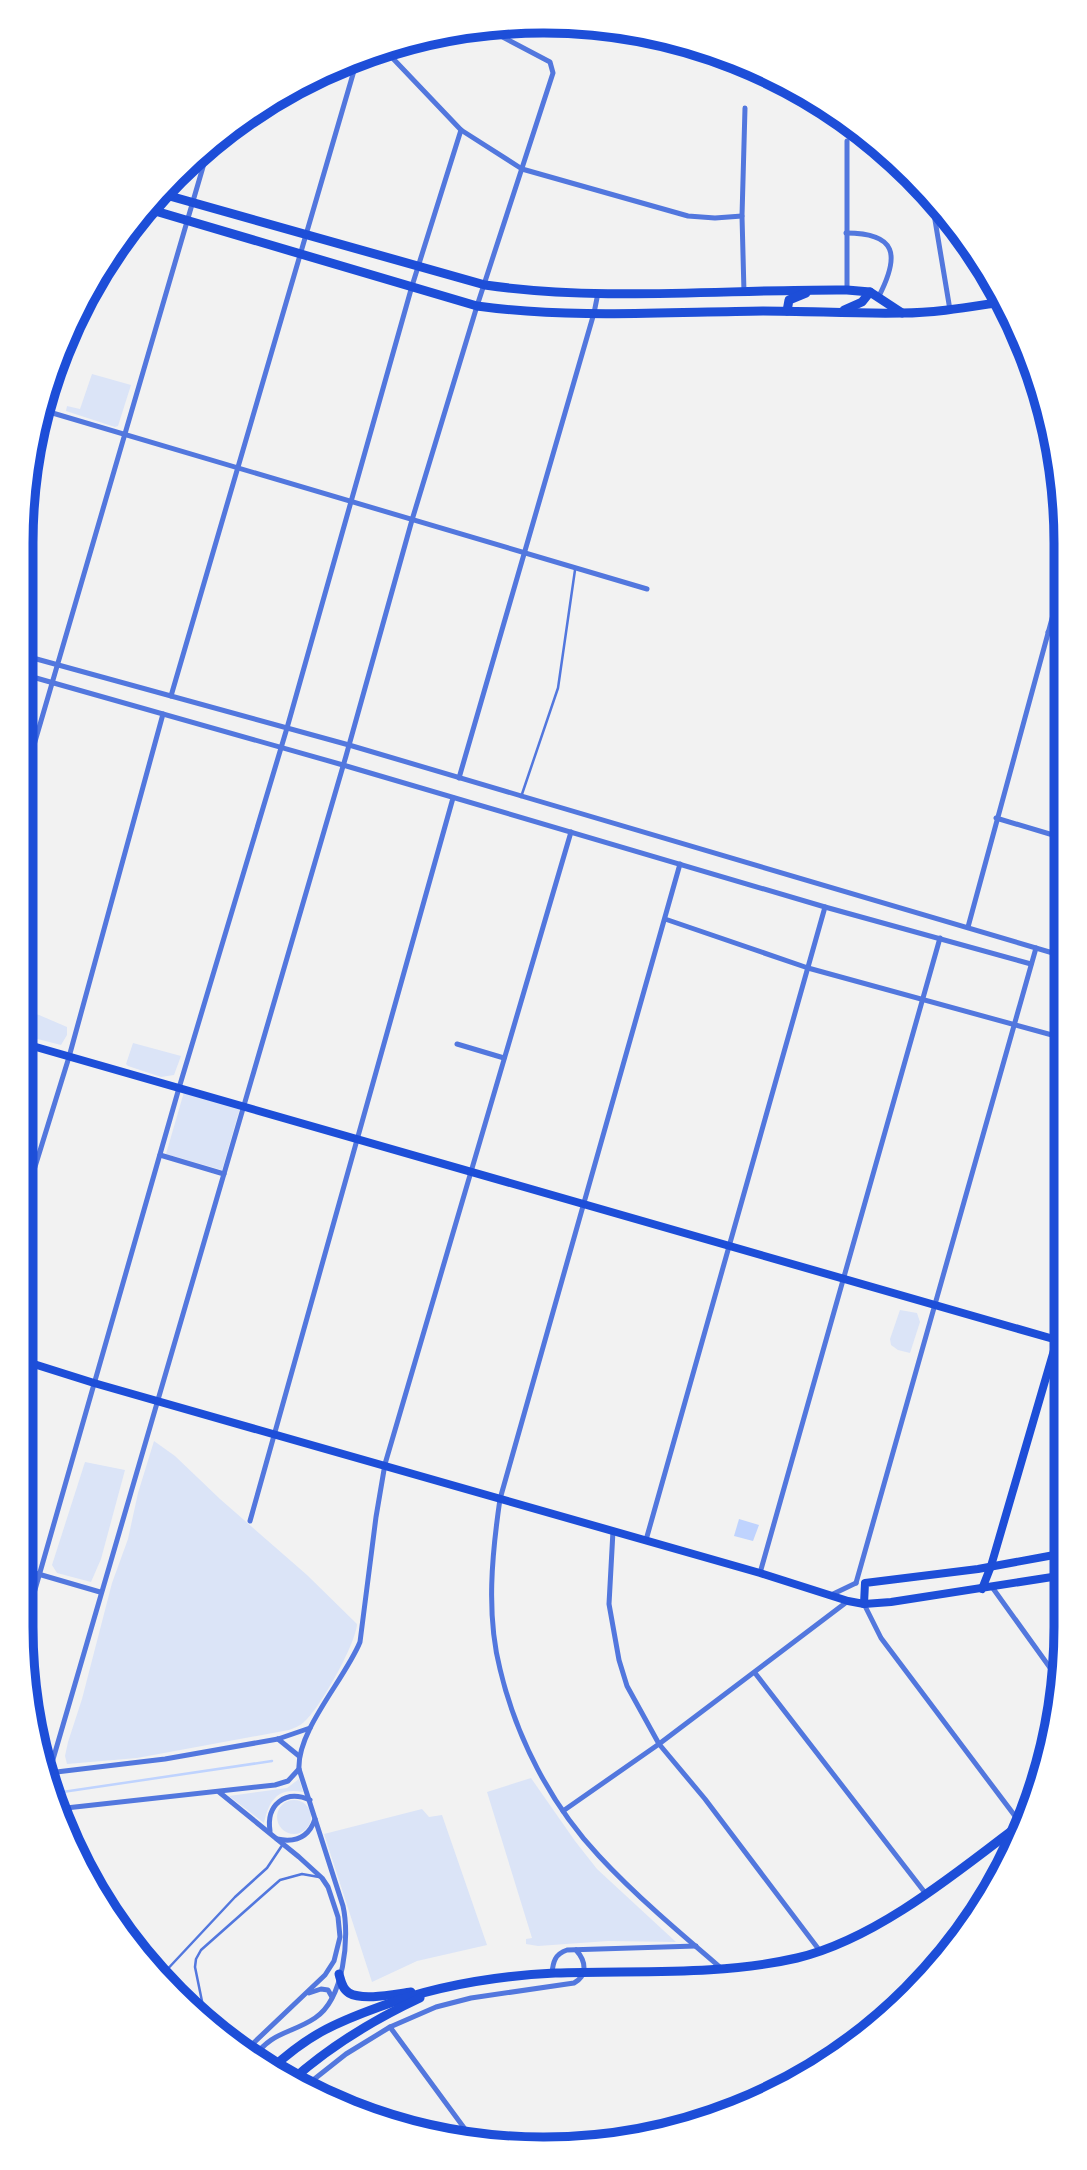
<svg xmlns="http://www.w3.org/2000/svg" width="1087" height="2170" font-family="Quicksand,sans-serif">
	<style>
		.green { fill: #dbe4f7 }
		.water { fill: #bfd3fe }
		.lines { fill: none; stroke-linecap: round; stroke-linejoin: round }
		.stream { stroke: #bfd3fe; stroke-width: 2.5 }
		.service { stroke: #5277de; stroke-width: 2.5 }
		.minor { stroke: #5277de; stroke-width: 5 }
		.secondary { stroke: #1d4ed8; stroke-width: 8 }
		.primary { stroke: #1d4ed8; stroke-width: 9 }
		.trunk { stroke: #1d4ed8; stroke-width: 9 }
		.rim { fill: none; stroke: #1d4ed8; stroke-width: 9 }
	</style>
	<rect width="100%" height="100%" fill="#f2f2f2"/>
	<g class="green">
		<path d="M92 374 131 385 118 426 115 427 66 411 67 406 80 409Z"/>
		<path d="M22 1011 39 1015 67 1027V1035L61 1045 22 1035Z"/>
		<path d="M133 1043 181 1056 174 1075 161 1077 128 1066 126 1064Z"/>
		<path d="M184 1092 240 1108 222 1170 166 1154Z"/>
		<path d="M900 1310 917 1313 920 1322 910 1353 898 1350 891 1345 890 1339Z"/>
		<path d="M154 1441 175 1456 220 1499 307 1575 357 1624C356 1644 319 1710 304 1722 300 1726 294 1728 289 1730L137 1758 67 1764 65 1756 68 1742 82 1699 112 1583 128 1539 138 1493Z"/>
		<path d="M85 1462 125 1470 101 1559 91 1582 57 1573 52 1565Z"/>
		<path d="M531 1778 575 1841 597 1869 676 1942 608 1941 538 1946 526 1944V1939L532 1938 487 1792Z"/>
		<path d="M299 1779 303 1792C277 1787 269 1801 264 1823L229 1796 287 1788Z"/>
		<circle cx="294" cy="1817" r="17"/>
		<path d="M422 1809 429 1817 442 1815 487 1945 417 1961 372 1982 324 1834Z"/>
	</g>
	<g class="water">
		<path d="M607 27 678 39 774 75 798 91 761 84Z"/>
		<path d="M739 1519 759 1525 753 1541 734 1536Z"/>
	</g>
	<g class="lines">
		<path class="stream" d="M49 1794 272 1761"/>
		<g class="service">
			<path d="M521 797 558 688 575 570"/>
			<path d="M162 1975 235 1897 267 1868 283 1844"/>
			<path d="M205 2016 195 1967 196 1959 201 1950 280 1880 302 1874 319 1877"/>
		</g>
		<g class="minor">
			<path d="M382 47 461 130 522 169 688 216 715 218 742 216"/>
			<path d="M847 141V290"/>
			<path d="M931 196 950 310"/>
			<path d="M846 233C897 233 900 255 879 296"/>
			<path d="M744 292 742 216 745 108"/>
			<path d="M39 409 647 589"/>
			<path d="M1048 632 1062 636"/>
			<path d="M22 655 349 745 1063 956"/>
			<path d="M22 674 343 765 825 907 1031 964"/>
			<path d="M171 696 358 57"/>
			<path d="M459 778 594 313 598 293"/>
			<path d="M22 786 210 143"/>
			<path d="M996 818 1063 838"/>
			<path d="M680 864 500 1499C492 1554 486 1614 500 1669 516 1737 551 1805 599 1856 635 1895 681 1934 721 1968"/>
			<path d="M665 919 808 968 1063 1038"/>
			<path d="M968 927 1062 582"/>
			<path d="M457 1044 504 1058"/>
			<path d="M160 1155 224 1174"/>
			<path d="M21 1212 69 1057 163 714"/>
			<path d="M250 1521 453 798"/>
			<path d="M613 1531 609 1604 619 1660 627 1686 659 1744 705 1799 820 1951"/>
			<path d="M646 1540 825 907"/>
			<path d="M21 1569 100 1592"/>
			<path d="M760 1573 940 938"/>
			<path d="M856 1583 1036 948"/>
			<path d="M992 1587 1061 1683"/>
			<path d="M831 1595 856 1583"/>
			<path d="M864 1604 881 1638 1021 1824"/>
			<path d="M22 1635 179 1088 287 728 412 286 461 130"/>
			<path d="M755 1673 926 1894"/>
			<path d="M278 1739 299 1756"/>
			<path d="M48 1773 165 1759 278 1739 310 1728"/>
			<path d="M49 1773 346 756 412 520 477 306 553 73 550 62 480 25"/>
			<path d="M219 1792 299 1857 322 1878 328 1887 338 1917 340 1937 334 1961 325 1975 244 2052"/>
			<path d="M57 1809 275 1785 288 1781 299 1769"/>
			<path d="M563 1811 659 1744 848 1601"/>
			<path d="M270 1831C266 1805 285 1789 310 1800"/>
			<path d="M277 1839C296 1843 309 1837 315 1819"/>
			<path d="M552 1973C553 1962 555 1954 567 1950L696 1946"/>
			<path d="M309 1993 321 1989 328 1990 332 1997"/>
			<path d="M390 2027 473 2140"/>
			<path d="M252 2060C271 2031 291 2034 315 2018 344 1999 350 1937 343 1906L299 1769C297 1730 345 1679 360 1642L376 1517 385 1464 571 832"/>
			<path d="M307 2084 315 2094"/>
			<path d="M303 2088 346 2054 390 2027 436 2007 471 1998 574 1983C588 1975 586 1961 576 1950"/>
		</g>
		<g class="secondary">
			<path d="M22 1043 1064 1342"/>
			<path d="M21 1360 94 1383 760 1573 848 1601 864 1604 891 1602 1065 1575"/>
			<path d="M982 1589 991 1566 1064 1316"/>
			<path d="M864 1604 865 1583 978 1569 1065 1553"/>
		</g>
		<g class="primary">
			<path d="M159 193 485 285C604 302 727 289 847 290L870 292 902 313"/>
			<path d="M145 208 477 306C571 319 668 312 763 311 810 311 856 314 902 313 936 313 969 307 1002 302"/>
			<path d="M844 310 862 302 870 292"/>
			<path d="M787 311 789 300 806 293"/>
		</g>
		<g class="trunk">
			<path d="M339 1974C341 1981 342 1989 349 1993 363 2001 395 1994 411 1992"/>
			<path d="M270 2070C307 2036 332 2024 379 2007 435 1986 495 1976 555 1973 635 1970 719 1976 797 1958 878 1939 961 1869 1027 1819"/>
			<path d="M291 2081C329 2047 373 2020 420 1998"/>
		</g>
	</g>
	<path d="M0 0H1087V2170H0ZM543 33H544A510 510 0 0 1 1054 543V1627A510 510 0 0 1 544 2137H543A510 510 0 0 1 33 1627V543A510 510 0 0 1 543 33Z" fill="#fff" fill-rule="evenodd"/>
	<path class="rim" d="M543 33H544A510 510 0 0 1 1054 543V1627A510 510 0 0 1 544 2137H543A510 510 0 0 1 33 1627V543A510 510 0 0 1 543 33Z"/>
</svg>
